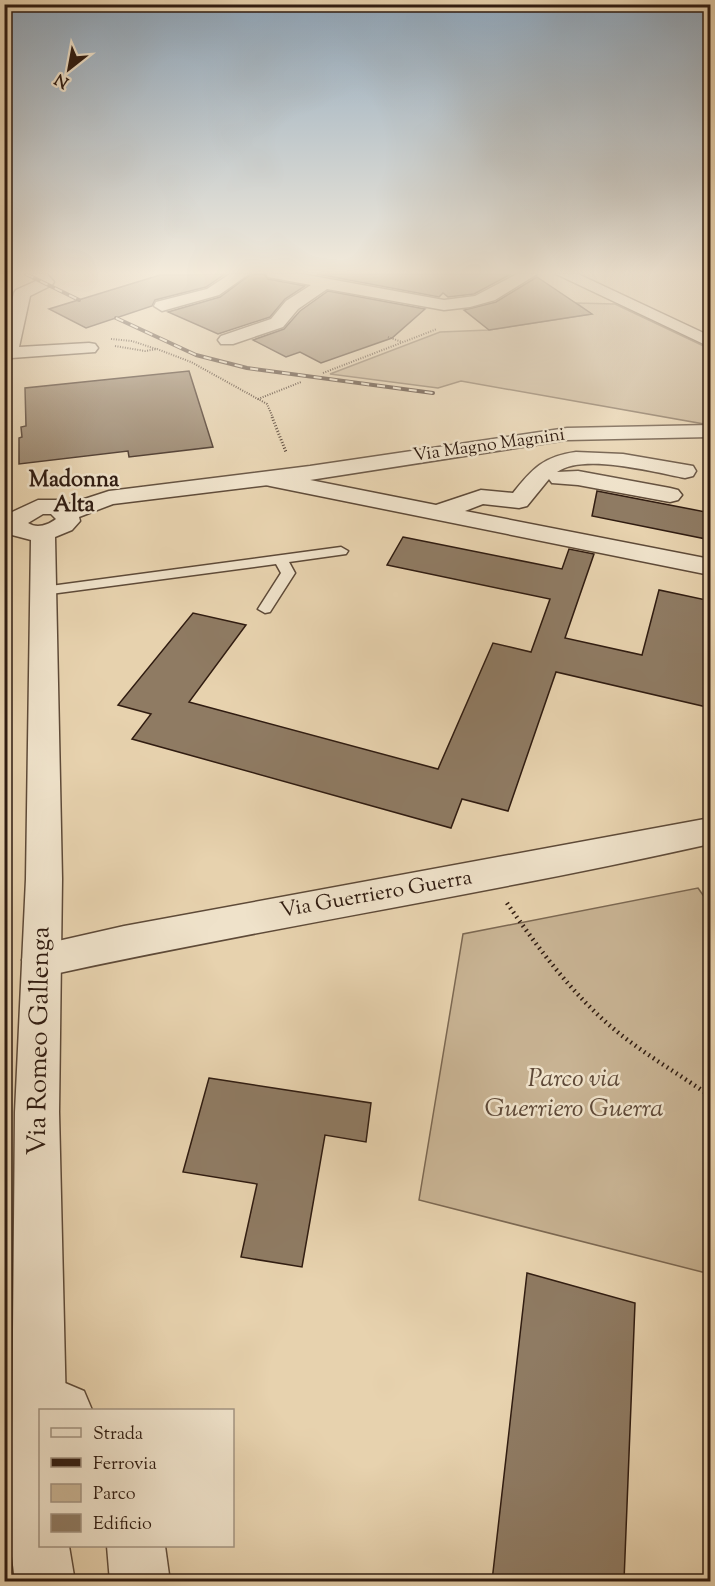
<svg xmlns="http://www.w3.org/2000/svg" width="715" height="1586" font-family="'Sorts Mill Goudy',serif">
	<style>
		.green { fill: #c8b393; stroke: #7c6852; stroke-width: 1.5 }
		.building { fill: #8f7b63; stroke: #301c11; stroke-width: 1.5 }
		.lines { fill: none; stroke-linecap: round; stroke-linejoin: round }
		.service-casing { stroke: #5e4a38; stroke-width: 3 }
		.minor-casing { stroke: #5e4a38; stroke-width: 3 }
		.tertiary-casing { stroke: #5e4a38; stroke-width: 3 }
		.path-far2 { stroke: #301c11; stroke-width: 2; stroke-dasharray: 1 1.5; stroke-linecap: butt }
		.path-far1 { stroke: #301c11; stroke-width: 3; stroke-dasharray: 1 2; stroke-linecap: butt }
		.path { stroke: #301c11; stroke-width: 4.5; stroke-dasharray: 1.5 4; stroke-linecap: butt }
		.service { fill: #efe2ca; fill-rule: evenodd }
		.minor { fill: #efe2ca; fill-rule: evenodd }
		.tertiary { fill: #efe2ca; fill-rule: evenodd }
		.rail-casing { stroke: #301c11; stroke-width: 4 }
		.rail { stroke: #efe2ca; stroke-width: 2; stroke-dasharray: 8; stroke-linecap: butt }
		.labels { text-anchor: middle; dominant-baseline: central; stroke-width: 5; stroke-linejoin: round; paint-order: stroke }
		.far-street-label { font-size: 18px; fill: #301c11; stroke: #efe2ca }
		.street-label { font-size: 21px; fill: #301c11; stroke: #efe2ca }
		.far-district-label { font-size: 22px; font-weight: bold; fill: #301c11; stroke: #efe2ca }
		.near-street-label { font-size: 26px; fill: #301c11; stroke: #efe2ca }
		.near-park-label { font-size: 26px; font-style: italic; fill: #5e4938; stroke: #efe2ca }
	</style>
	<rect width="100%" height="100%" fill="#e7d2ae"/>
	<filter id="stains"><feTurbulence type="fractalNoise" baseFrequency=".00333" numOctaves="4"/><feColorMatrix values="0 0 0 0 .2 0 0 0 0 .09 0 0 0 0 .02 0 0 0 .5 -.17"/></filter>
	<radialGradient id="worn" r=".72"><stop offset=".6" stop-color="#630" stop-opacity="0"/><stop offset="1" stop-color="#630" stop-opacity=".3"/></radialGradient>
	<g class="green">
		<path d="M577 303 615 304 710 349V425L461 381 438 388 330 374 440 332 489 330 591 314Z"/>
		<path d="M698 888 710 905V1274L419 1200 463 934Z"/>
	</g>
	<g class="building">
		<path d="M225 274 206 287 155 300 152 306 86 328 49 309 160 275Z"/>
		<path d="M251 274H264L268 279 305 286 285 299 270 317 218 334 168 312 220 297Z"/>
		<path d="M317 274H511L474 294 448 297 443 293 439 297Z"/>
		<path d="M537 277 592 314 489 330 464 310 496 302Z"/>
		<path d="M328 291 425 309 392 338 321 363 300 352 286 357 253 340 284 329 300 311Z"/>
		<path d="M189 371 213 447 129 457 128 451 19 464V438L22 437 21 427 26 426 25 388Z"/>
		<path d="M597 491 711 513V540L592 516Z"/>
		<path d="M403 537 562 569 569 549 594 554 565 638 642 655 659 590 711 601V708L556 672 508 811 462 799 451 828 132 739 151 714 118 705 193 613 246 625 189 702 438 769 493 643 531 652 550 599 387 565Z"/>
		<path d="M209 1078 371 1103 366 1142 325 1135 302 1267 241 1257 257 1184 183 1172Z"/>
		<path d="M527 1273 635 1303 624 1581H492Z"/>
	</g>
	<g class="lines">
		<defs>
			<path id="service" d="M341 547 348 551 346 554 289 562 295 573 270 612 265 613 258 609 281 573 276 564 43 595 36 591 43 587Z"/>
			<g id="minor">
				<path d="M30 274H47L54 282 52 285 30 296 19 347 89 343 95 344 98 348 95 352 11 358 5 357 4 332 14 293 16 290 36 281Z"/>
				<path d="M230 274H249L219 295 162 311 154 306 156 302 207 289Z"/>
				<path d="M266 274H302L444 300 475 296 517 274H537L495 300 470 307 444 310 327 289 298 309 283 327 233 344H221L218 340 221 336 271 319 286 301 311 285 268 277Z"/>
				<path d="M576 452 623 454 693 466 696 471 693 476 685 478C653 472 584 453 557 472L578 471 670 488 678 490 682 495 678 500 670 502 578 485 552 483 549 479 527 506 519 508 483 504 465 511 710 559V575L270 486 262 484 259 479 262 474 270 472 436 505 481 490 513 493C532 469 544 456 576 452Z"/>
				<path d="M710 818V844C488 894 263 928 41 977L27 972 22 960 27 948 124 926Z"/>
				<path d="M40 1382 65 1383 84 1391 92 1410H40V1436L21 1428 13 1409 21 1390Z"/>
				<path d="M107 1546H165L170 1582H110Z"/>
			</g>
			<g id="tertiary">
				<path d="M556 274H578L710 336V347Z"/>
				<path d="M710 425V437L567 440 310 480 113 504 79 517 80 521 72 530 55 537 62 879 59 1112 66 1410H40V1546H69L75 1582H15L11 1548 15 1112 26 879 31 540 12 535 4 524 10 513 38 500H56L69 504 109 491 310 466 567 428ZM43 514H51L56 519C48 525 37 529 28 523Z"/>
			</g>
		</defs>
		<use href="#service" class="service-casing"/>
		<use href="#minor" class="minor-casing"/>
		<use href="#tertiary" class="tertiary-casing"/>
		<g class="path-far2">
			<path d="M388 337 402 342"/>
			<path d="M111 339 132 341 156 349"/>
			<path d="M115 346 145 351 157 349 191 362 267 404 273 418"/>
			<path d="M323 373 437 329"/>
			<path d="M258 399 301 382"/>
		</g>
		<path class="path-far1" d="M272 417 286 452"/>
		<path class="path" d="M507 903C538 948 573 995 615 1030 644 1054 679 1074 710 1096"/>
		<use href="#service" class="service"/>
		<use href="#minor" class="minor"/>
		<use href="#tertiary" class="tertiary"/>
		<defs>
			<g id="rail">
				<path d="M26 274 79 300"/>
				<path d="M116 318 196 355 247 368 433 393"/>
			</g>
		</defs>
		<use href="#rail" class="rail-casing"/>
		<use href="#rail" class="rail"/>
	</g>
	<linearGradient id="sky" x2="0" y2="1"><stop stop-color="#8fa7bc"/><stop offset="0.55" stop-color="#f4ebdb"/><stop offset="1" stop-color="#f4ebdb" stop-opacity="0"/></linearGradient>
	<rect width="715" height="496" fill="url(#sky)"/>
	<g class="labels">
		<g class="far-street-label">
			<text transform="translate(489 446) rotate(-8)">Via Magno Magnini</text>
		</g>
		<g class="street-label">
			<text transform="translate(376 895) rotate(-10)">Via Guerriero Guerra</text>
		</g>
		<g class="far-district-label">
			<text x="74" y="481">Madonna<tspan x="74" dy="25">Alta</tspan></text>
		</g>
		<g class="near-street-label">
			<text transform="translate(40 1041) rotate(-89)">Via Romeo Gallenga</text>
		</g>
		<g class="near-park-label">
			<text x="574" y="1079">Parco via<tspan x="574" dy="30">Guerriero Guerra</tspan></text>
		</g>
	</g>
	<rect width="715" height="1586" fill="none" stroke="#e7d2ae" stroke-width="24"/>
	<rect x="6" y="6" width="703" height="1574" fill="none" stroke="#301c11" stroke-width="3"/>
	<rect x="12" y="12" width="691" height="1562" fill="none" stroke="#301c11" stroke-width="1.5"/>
	<rect x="39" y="1409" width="195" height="138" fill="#efe2ca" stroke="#a39380" stroke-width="1.5"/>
	<rect x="51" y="1428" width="30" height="9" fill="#efe2ca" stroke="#a39380" stroke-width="1.5"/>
	<text x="93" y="1439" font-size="18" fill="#301c11">Strada</text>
	<rect x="51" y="1458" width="30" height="9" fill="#301c11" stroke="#a39380" stroke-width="1.5"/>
	<text x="93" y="1469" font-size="18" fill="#301c11">Ferrovia</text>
	<rect x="51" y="1484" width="30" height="18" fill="#c8b393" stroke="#a39380" stroke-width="1.5"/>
	<text x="93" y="1499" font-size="18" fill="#301c11">Parco</text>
	<rect x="51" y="1514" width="30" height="18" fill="#8f7b63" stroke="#a39380" stroke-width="1.5"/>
	<text x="93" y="1529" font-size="18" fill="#301c11">Edificio</text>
	<g transform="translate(69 69) rotate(211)" stroke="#efe2ca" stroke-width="4.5" paint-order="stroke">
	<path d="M0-4.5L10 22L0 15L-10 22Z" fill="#301c11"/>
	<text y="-9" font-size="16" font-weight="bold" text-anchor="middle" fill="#301c11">N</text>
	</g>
	<rect width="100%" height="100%" filter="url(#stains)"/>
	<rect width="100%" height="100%" fill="url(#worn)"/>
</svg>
